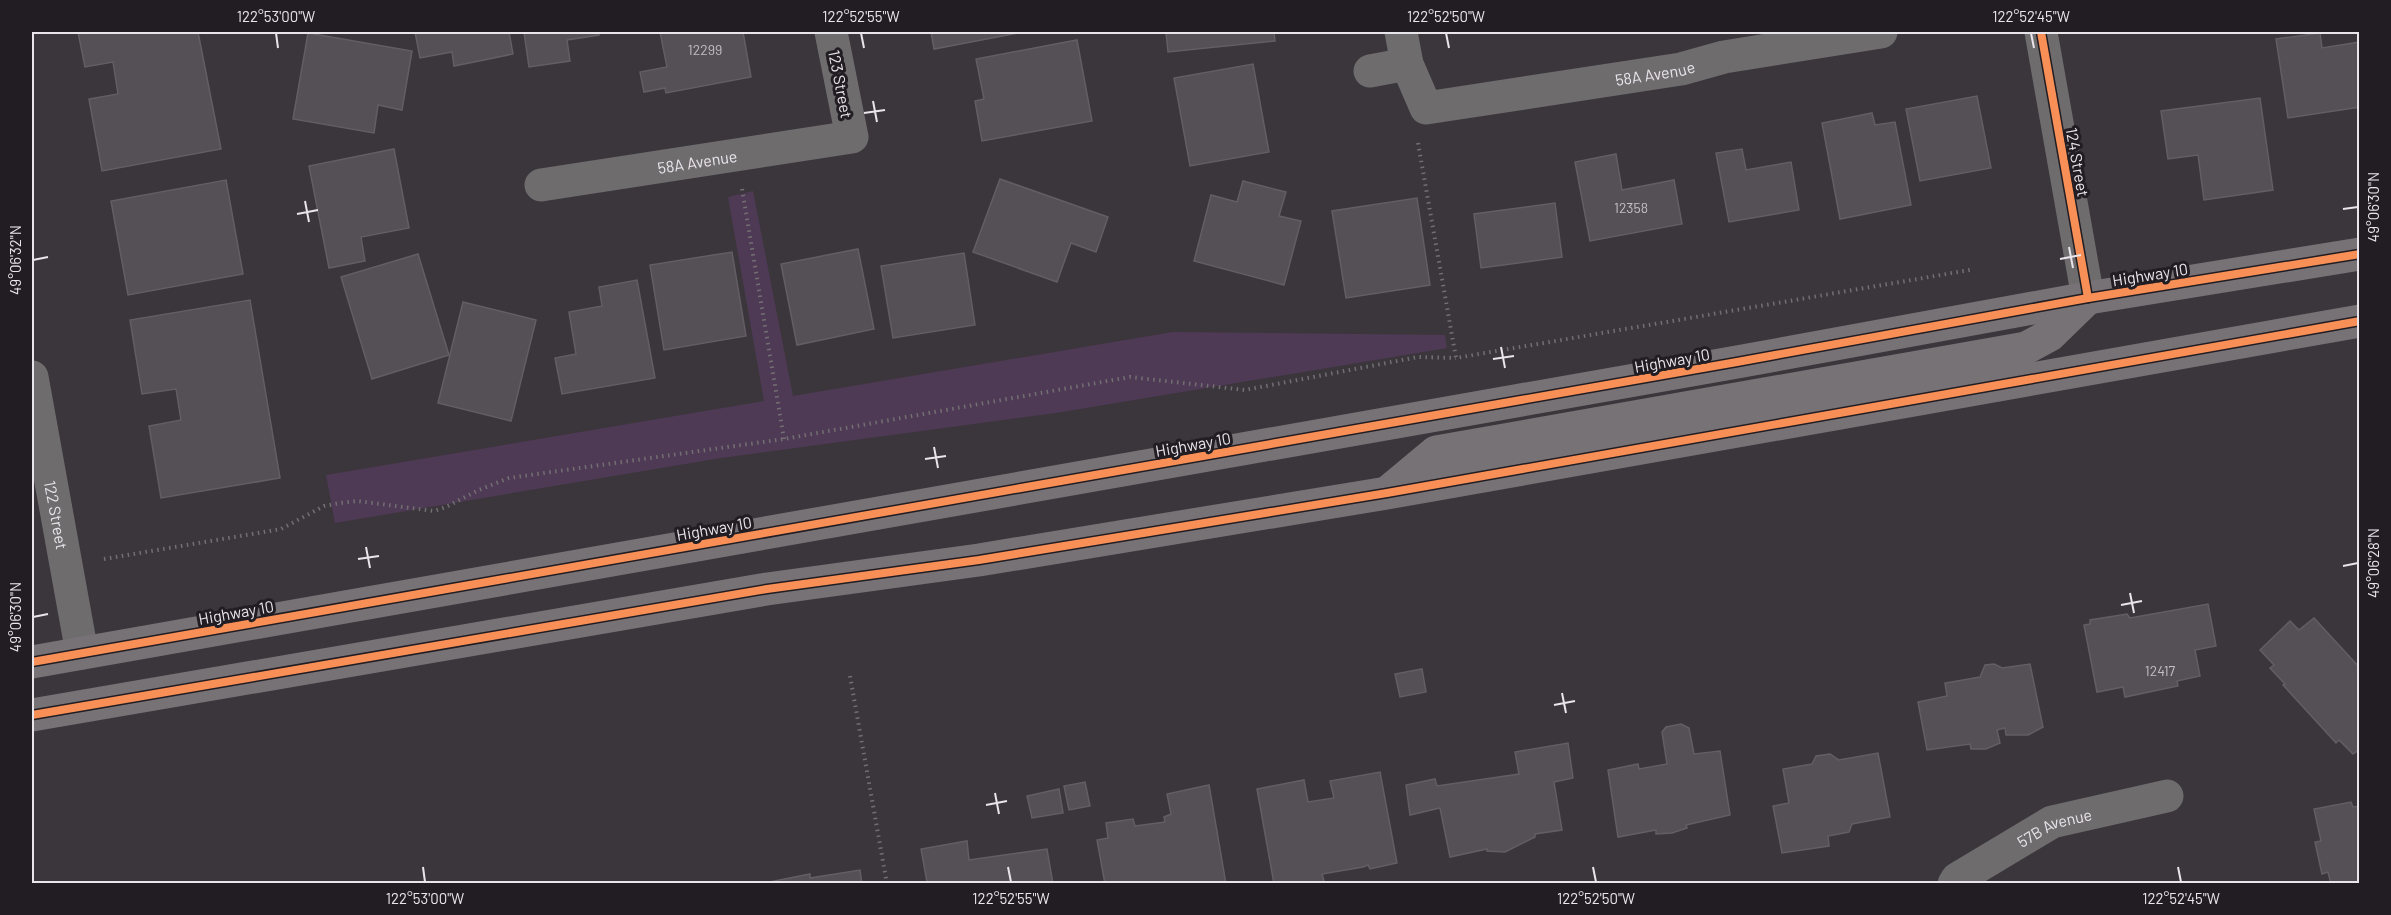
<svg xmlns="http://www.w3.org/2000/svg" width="2391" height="915" font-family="Barlow,sans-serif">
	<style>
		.green { fill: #4f3a55 }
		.building { fill: #545055; stroke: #625e63; stroke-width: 1.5 }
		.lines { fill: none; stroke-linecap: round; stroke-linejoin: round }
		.path { stroke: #726f72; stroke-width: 4; stroke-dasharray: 1.5 4.5; stroke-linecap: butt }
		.minor { stroke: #6f6c6e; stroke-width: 33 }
		.highway { stroke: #777276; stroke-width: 33 }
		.cycleway-casing { stroke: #211d22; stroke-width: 11 }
		.cycleway { stroke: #f78f57; stroke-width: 8 }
		.ticks { fill: none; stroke: #eae4eb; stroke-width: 2 }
		.labels { text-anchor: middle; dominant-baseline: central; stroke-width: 6; stroke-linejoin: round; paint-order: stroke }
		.number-label { font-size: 14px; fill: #c4bfc6 }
		.street-label { font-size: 16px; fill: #eae4eb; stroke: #211d22 }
		.neatline { fill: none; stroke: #eae4eb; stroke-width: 2 }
		.ticks-label { font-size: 15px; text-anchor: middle; fill: #eae4eb }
	</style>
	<rect width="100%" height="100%" fill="#3b363c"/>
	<path class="green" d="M753 191 793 396 1173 332 1445 335 1447 348 1056 413 721 458 335 523 326 475 764 401 728 197Z"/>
	<g class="building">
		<path d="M78 32H198L221 149 102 171 89 99 118 94 113 62 85 67Z"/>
		<path d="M415 32H509L513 54 454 66 452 52 420 58Z"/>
		<path d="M524 32H599V35L567 40 570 61 529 67Z"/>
		<path d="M660 32H743L751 77 666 93 665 88 644 92 640 72 667 67Z"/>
		<path d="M931 32H1023L934 49Z"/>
		<path d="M1166 32H1274L1275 41 1168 52Z"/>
		<path d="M308 33 412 51 402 110 378 105 374 133 293 119Z"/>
		<path d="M2320 33 2322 48 2360 42V107L2288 118 2276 39Z"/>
		<path d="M1077 40 1092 121 982 141 975 101 984 99 976 59Z"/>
		<path d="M1253 64 1269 152 1190 166 1174 78Z"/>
		<path d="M1977 96 1991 168 1920 181 1906 109Z"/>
		<path d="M2260 98 2273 190 2204 200 2198 155 2168 159 2161 111Z"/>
		<path d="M1872 113 1875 125 1895 122 1911 205 1840 219 1822 123Z"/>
		<path d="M394 149 409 228 361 237 365 261 329 268 309 166Z"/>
		<path d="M1742 149 1746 170 1791 162 1799 210 1729 222 1716 153Z"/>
		<path d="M1616 154 1622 190 1674 180 1682 224 1590 241 1575 162Z"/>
		<path d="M1000 179 1108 217 1096 252 1071 243 1057 282 973 252Z"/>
		<path d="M226 180 243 274 128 295 111 201Z"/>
		<path d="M1243 181 1286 192 1279 216 1301 221 1284 285 1194 261 1211 195 1237 202Z"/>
		<path d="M1417 198 1430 285 1346 298 1332 211Z"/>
		<path d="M1555 203 1562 257 1481 268 1474 214Z"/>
		<path d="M858 249 874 329 797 345 781 264Z"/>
		<path d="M732 252 746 336 664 350 650 265Z"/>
		<path d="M964 253 975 325 893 338 881 266Z"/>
		<path d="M418 254 449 355 372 379 341 277Z"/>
		<path d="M637 280 655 378 562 394 555 358 576 354 569 312 602 306 599 287Z"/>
		<path d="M250 300 280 478 161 498 149 426 181 420 176 389 142 394 130 320Z"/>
		<path d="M463 302 536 320 511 421 438 403Z"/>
		<path d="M2208 604 2216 646 2195 650 2200 676 2177 681 2178 686 2125 697 2123 687 2097 692 2084 625 2090 624V620L2127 614 2130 618Z"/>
		<path d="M2314 618 2360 668V749L2353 754 2339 740 2336 743 2283 685 2285 684 2270 668 2274 665 2260 650 2290 621 2299 630Z"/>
		<path d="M1994 664 2002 668 2030 664 2043 727 2028 735H2006L2005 728 1997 730 2000 743 1986 749H1971L1970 744 1927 750 1918 702 1947 696 1945 683 1980 677 1985 665Z"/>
		<path d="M1422 669 1426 692 1400 697 1395 674Z"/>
		<path d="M1681 724 1689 728 1694 754 1720 751 1730 815 1686 825 1687 828 1672 833 1656 834V830L1618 837 1608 770 1638 764 1639 769 1667 764 1662 732 1666 727Z"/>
		<path d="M1568 743 1573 778 1554 782 1562 830 1535 834V837L1505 852 1487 851V849L1450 857 1440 808 1410 815 1406 785 1435 779 1437 786 1519 774 1515 752Z"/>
		<path d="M1878 753 1890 817 1852 824 1849 832 1828 836 1829 846 1782 853 1773 806 1789 803 1783 769 1812 764 1816 756 1830 754 1839 760Z"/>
		<path d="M1380 772 1397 863 1370 869 1368 865 1363 867 1322 874 1324 881 1319 884H1274L1257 789 1304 780 1308 802 1334 798 1330 781Z"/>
		<path d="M1085 782 1090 806 1069 810 1064 786Z"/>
		<path d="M1209 785 1226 884H1105L1097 840 1108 838 1106 823 1133 819 1135 826 1165 822 1164 817 1171 814 1167 794Z"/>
		<path d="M1059 789 1063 813 1032 818 1027 796Z"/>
		<path d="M2351 802 2353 807 2360 806V884H2331L2328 872 2322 874 2315 842 2321 841 2314 809Z"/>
		<path d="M967 841 969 860 1047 849 1053 884 927 882 921 849Z"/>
		<path d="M860 870 862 884H759L810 874V878Z"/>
	</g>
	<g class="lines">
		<g class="path">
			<path d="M1418 143 1456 358 1970 270"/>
			<path d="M742 189 784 439"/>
			<path d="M104 559 281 529 324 506 340 503 357 501 434 511 446 507 479 490 509 478 784 439 1130 377 1245 390 1418 357 1456 358"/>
			<path d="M850 676 887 884"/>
		</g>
		<g class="minor">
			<path id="s1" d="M1401 32 1407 64 1426 108 1681 69 1724 57 1881 32"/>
			<path d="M2041 32 2088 298"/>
			<path d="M1370 71 1407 64"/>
			<path id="s2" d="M541 185 852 137 831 32"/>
			<path id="s3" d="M32 377 82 653"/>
			<path id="s4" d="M1954 884 1957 879 2052 822 2167 796"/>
		</g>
		<g class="highway">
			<path d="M1388 492 1436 452 2026 348 2050 335 2088 298"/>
			<path d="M32 662 1737 362 2088 298 2360 254"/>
			<path d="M32 715 767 589 979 560 1387 493 2360 321"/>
		</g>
		<defs>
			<g id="cycleway">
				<path d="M2041 32 2088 298"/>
				<path d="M32 662 1737 362 2088 298 2360 254"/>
				<path d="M32 715 767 589 979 560 1387 493 2360 321"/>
			</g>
		</defs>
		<use href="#cycleway" class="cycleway-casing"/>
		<use href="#cycleway" class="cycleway"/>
	</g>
	<path class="ticks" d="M276 33 278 48M861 33 864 48M1446 33 1449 48M2031 33 2034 48M873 101 877 122M864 113 885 110M305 201 309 222M2343 209 2358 207M297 214 318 210M2069 247 2073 268M2060 259 2081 255M33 260 48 257M1501 347 1505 368M1493 359 1514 356M934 447 938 468M925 459 946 456M366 547 370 568M358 559 379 556M2343 566 2358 563M2130 593 2134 613M2121 605 2142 601M33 617 48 614M1562 693 1566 713M1554 705 1575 701M995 793 999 814M986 805 1007 801M423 867 425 882M1008 867 1011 882M1593 867 1596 882M2178 867 2181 882"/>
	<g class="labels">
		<g class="number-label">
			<text x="705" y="49">12299</text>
			<text x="1631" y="207">12358</text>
			<text x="2160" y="670">12417</text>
		</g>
		<g class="street-label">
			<text stroke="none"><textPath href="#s1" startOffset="312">58A Avenue</textPath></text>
			<text transform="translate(841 84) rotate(79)">123 Street</text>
			<text stroke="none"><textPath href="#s2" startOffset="158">58A Avenue</textPath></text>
			<text transform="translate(2078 162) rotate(80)">124 Street</text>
			<text transform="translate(2150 274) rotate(-9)">Highway 10</text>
			<text transform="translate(1672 360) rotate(-10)">Highway 10</text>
			<text transform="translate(1193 444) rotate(-10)">Highway 10</text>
			<text stroke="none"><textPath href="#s3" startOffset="140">122 Street</textPath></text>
			<text transform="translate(714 528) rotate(-10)">Highway 10</text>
			<text transform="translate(236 612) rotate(-10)">Highway 10</text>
			<text stroke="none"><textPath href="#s4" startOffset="117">57B Avenue</textPath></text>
		</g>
	</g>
	<rect width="2391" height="915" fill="none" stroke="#211d22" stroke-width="66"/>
	<rect x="33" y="33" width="2325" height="849" class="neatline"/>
	<g class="ticks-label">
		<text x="276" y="22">122°53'00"W</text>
		<text x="861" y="22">122°52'55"W</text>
		<text x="1446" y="22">122°52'50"W</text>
		<text x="2031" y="22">122°52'45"W</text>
		<text transform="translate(2374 207) rotate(-90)" y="5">49°06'30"N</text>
		<text transform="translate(16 260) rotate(-90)" y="5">49°06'32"N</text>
		<text transform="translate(2374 563) rotate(-90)" y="5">49°06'28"N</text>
		<text transform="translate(16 617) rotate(-90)" y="5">49°06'30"N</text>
		<text x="425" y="904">122°53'00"W</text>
		<text x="1011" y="904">122°52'55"W</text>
		<text x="1596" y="904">122°52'50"W</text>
		<text x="2181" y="904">122°52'45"W</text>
	</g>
</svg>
